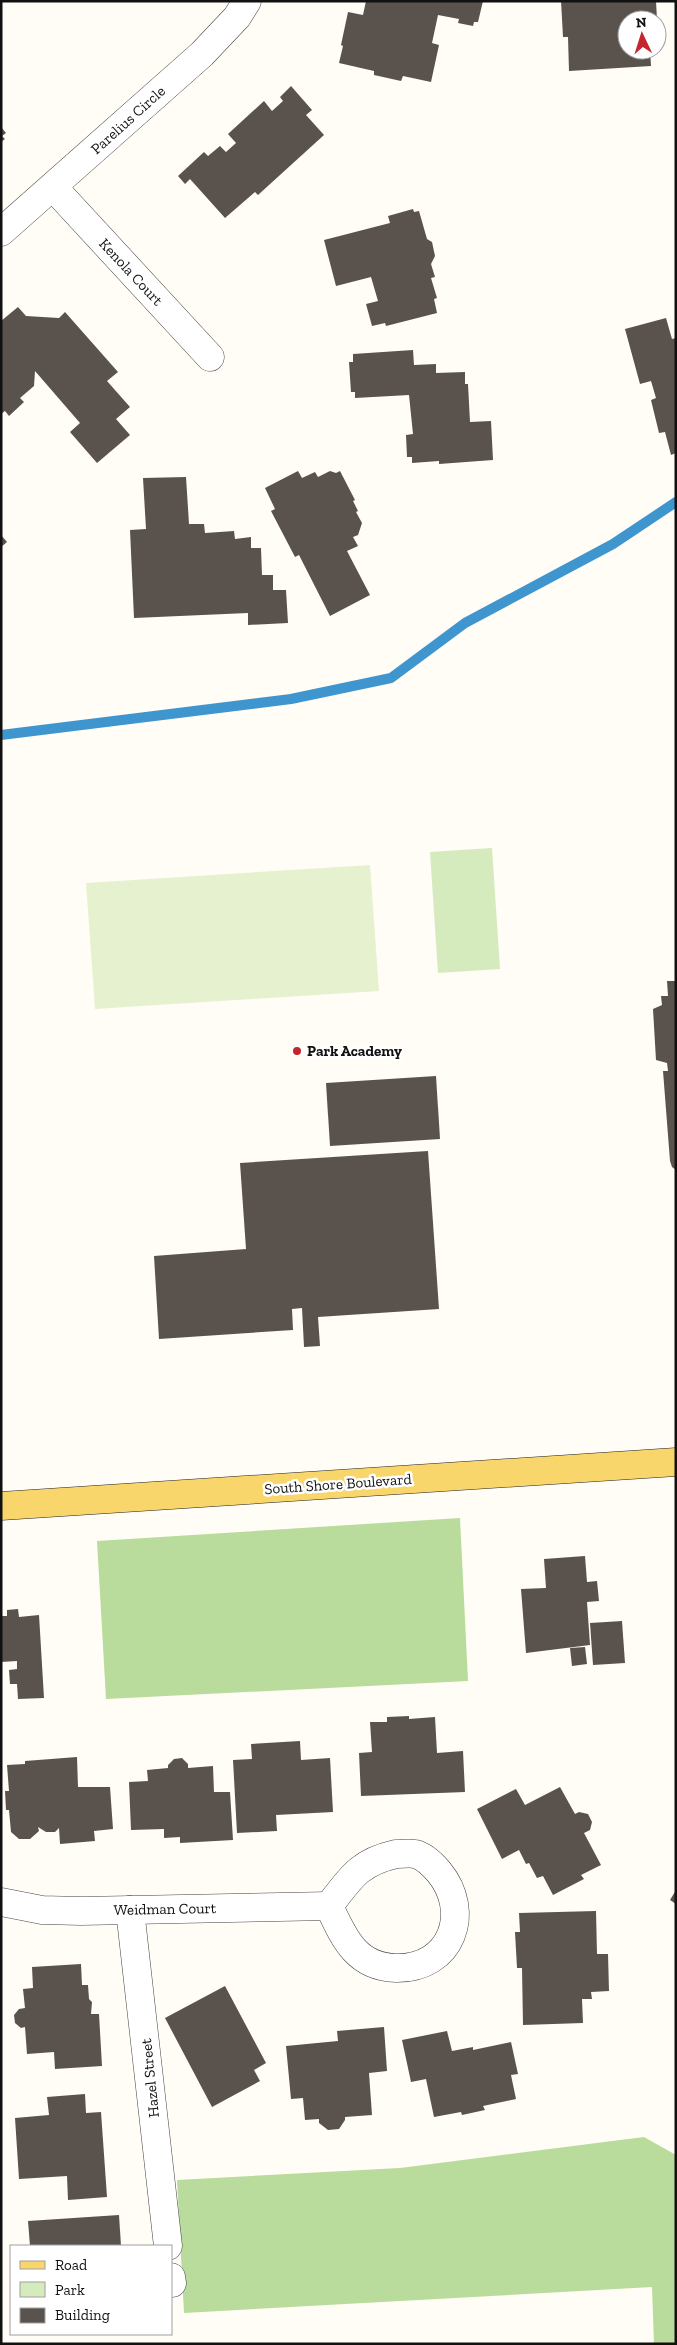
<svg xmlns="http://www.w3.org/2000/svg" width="677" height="2345" font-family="'Zilla Slab',serif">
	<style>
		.green { fill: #d5ebbd }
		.forest { fill: #b9dc9c }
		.pitch { fill: #e6f2cf }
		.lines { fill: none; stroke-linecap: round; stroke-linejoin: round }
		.stream { stroke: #3f96cf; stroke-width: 10 }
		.building { fill: #5a524d }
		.minor-casing { stroke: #444; stroke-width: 29 }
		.major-casing { stroke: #222; stroke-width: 29 }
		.minor { stroke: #fff; stroke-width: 28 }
		.major { stroke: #f9d66b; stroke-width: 28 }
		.poi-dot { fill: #c4262e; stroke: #fff; stroke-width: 2 }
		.labels { text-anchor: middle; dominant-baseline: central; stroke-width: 5; stroke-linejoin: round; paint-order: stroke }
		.street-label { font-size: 15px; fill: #111; stroke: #fff }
		.poi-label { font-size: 15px; font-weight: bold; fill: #111; stroke: #fff; text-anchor: start }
	</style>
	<rect width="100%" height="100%" fill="#fffdf5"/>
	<path class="green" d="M492 848 500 969 438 973 430 852Z"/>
	<g class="forest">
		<path d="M460 1518 468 1681 106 1699 97 1541Z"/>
		<path d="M644 2137 676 2155V2344H654L652 2287 184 2313 177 2180 400 2168Z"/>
	</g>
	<path class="pitch" d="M370 865 379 991 95 1009 86 883Z"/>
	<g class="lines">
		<path class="stream" d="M1 735 291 699 391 678 465 623 613 544 676 502"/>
	</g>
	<g class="building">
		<path d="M366 1H483L478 22H474L473 26 458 23 459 19 438 15 432 43 439 45 431 82 403 76 401 81 374 75V71L339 63 343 46 341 45 348 12 363 15Z"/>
		<path d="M561 1H656L657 20H627V50H650L651 66 569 71 568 37H563Z"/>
		<path d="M291 86 312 110 306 115 324 135 258 195 255 192 225 218 190 179 185 184 178 176 204 152 208 156 220 146 226 152 236 143 228 134 264 101 272 111 283 101 280 97Z"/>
		<path d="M1 127 6 133 2 136 5 139 1 142Z"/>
		<path d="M413 209 414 212 419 211 427 239 432 242 435 256 431 264 435 277 431 278 437 298 434 299 437 313 386 326 385 323 372 326 366 304 378 301 371 277 336 286 324 240 390 223 388 216Z"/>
		<path d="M18 307 26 316 59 318 65 312 118 372 107 381 130 407 116 419 130 435 97 463 70 432 80 423 35 371 34 386 20 398 24 402 9 416 5 411 1 414V321Z"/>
		<path d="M666 318 672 339 676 338V453L671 455 665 432 659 433 651 400 656 398 651 381 640 384 625 329Z"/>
		<path d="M413 350 414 365 436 364V373L465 372V384H468L470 422 491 421 493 460 439 464V461L412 463V457H407L406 435 413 434 409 395 355 398V392H351L349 362H353V354Z"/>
		<path d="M298 471 302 478 315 472 318 477 330 471 336 473 340 471 355 500 353 501 358 511 356 512 362 523 358 535 353 537 358 546 347 551 370 595 330 616 299 555 295 557 271 511 275 509 265 488Z"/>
		<path d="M186 477 189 524H204L205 533 234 531 235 539 251 537V548H261L262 575H273V590H286L288 623 248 625V613L134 618 130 530 146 529 143 478Z"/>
		<path d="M1 535 7 542 1 547Z"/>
		<path d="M667 981H676V1170L672 1167 670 1161 663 1071H668L667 1063 656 1060 653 1009 662 1005 661 996H668Z"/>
		<path d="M436 1076 440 1139 330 1146 326 1083Z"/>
		<path d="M428 1151 439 1309 318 1317 320 1346 304 1347 302 1308 292 1309 293 1330 159 1339 154 1256 246 1249 240 1163Z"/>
		<path d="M585 1556 587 1582 597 1581 599 1601 587 1602 590 1645 526 1653 521 1589 546 1588 544 1559Z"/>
		<path d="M18 1609 19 1617 39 1615 44 1698 18 1699 17 1684H10L9 1670 17 1669V1661L1 1662V1616H7V1610Z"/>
		<path d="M622 1621 625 1663 593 1665 590 1623Z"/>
		<path d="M585 1647 587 1664 572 1666 570 1648Z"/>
		<path d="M409 1716V1719L435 1717 437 1753 463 1751 465 1792 361 1796 359 1753 372 1752 370 1722H387V1717Z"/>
		<path d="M300 1741 301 1760 330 1758 333 1812 276 1815 277 1831 237 1833 233 1760 252 1759 251 1744Z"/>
		<path d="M77 1757 78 1787H110L113 1829 94 1831 95 1841 60 1844 59 1828 55 1832H46L38 1827 39 1831 30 1839H19L11 1832 9 1810H6L5 1791H9L7 1765 25 1764V1761Z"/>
		<path d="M182 1758 188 1764V1768L213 1766 214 1792H230L233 1840 180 1843V1837L164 1838V1829L131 1830 129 1782 148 1781 147 1770 168 1768V1765L174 1759Z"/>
		<path d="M560 1787 575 1814 579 1812 588 1814 592 1822 590 1830 584 1833 601 1865 581 1875 584 1879 553 1895 543 1876 537 1878 529 1863 526 1864 519 1850 502 1859 477 1809 516 1789 525 1805Z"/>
		<path d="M676 1890V1904L670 1900Z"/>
		<path d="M596 1911 597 1954H608L609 1991 591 1992 592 1999H582L583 2023 523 2025 522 1968H517L515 1932H520L519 1913Z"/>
		<path d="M81 1964 82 1985H88L89 1999 92 2002 91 2014H99L102 2066 55 2069 54 2052 27 2054 25 2027 21 2028 15 2023 14 2015 19 2009 25 2008 23 1989 33 1988 32 1967Z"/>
		<path d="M225 1986 266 2063 254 2070 260 2081 212 2107 165 2018Z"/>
		<path d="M384 2027 387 2071 369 2073 372 2115 345 2117V2120L339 2129 328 2130 319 2123V2119L305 2120 303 2098 291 2099 286 2046 338 2041 337 2031Z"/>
		<path d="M447 2031 452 2051 473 2047V2050L511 2042 518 2074 511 2075 516 2099 483 2106 485 2110 462 2115 461 2112 434 2117 426 2079 411 2082 402 2040Z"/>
		<path d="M85 2094 86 2113 101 2112 107 2197 68 2200 67 2176 19 2179 15 2118 49 2115 47 2097Z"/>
		<path d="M119 2215 121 2246H30L28 2221Z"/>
	</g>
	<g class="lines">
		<defs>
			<g id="minor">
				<path d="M53 187 210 357"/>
				<path d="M1 232 202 54 237 17 247 1"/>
				<path d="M396 1854C402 1854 409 1853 415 1854 424 1856 433 1865 439 1872 472 1912 452 1969 396 1968 356 1967 344 1938 329 1906 351 1877 360 1862 396 1854Z"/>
				<path d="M1 1902 42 1910 81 1911 329 1906"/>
				<path d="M130 1910 168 2246"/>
				<path d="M171 2277 172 2283"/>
			</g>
			<path id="major" d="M1 1506 676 1462"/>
		</defs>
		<use href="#minor" class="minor-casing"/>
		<use href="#major" class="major-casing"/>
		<use href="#minor" class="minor"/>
		<use href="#major" class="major"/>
	</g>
	<circle class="poi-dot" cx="297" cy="1051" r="5"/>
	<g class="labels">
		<g class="street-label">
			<text transform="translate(128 120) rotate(-42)">Parelius Circle</text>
			<text transform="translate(131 272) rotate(47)">Kenola Court</text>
			<text transform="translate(338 1484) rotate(-4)">South Shore Boulevard</text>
			<text transform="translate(165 1909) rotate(-1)">Weidman Court</text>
			<text transform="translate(150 2078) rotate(-96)">Hazel Street</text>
		</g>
		<g class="poi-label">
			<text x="307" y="1051">Park Academy</text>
		</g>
	</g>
	<rect width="677" height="2345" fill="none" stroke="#111111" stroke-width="5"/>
	<rect x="10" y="2245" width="162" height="90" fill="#ffffff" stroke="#a0a0a0"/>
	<rect x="20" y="2261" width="25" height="8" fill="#f9d66b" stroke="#a0a0a0"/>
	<text x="55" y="2270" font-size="15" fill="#111111">Road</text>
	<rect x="20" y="2282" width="25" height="15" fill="#d5ebbd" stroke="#a0a0a0"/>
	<text x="55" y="2295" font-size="15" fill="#111111">Park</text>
	<rect x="20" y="2308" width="25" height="15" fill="#5a524d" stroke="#a0a0a0"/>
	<text x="55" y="2320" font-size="15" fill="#111111">Building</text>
	<g transform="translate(642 35) rotate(356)"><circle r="24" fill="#ffffff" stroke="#a0a0a0"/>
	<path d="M0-4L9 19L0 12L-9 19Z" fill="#c4262e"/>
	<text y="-8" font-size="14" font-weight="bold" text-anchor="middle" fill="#111111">N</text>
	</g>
</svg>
